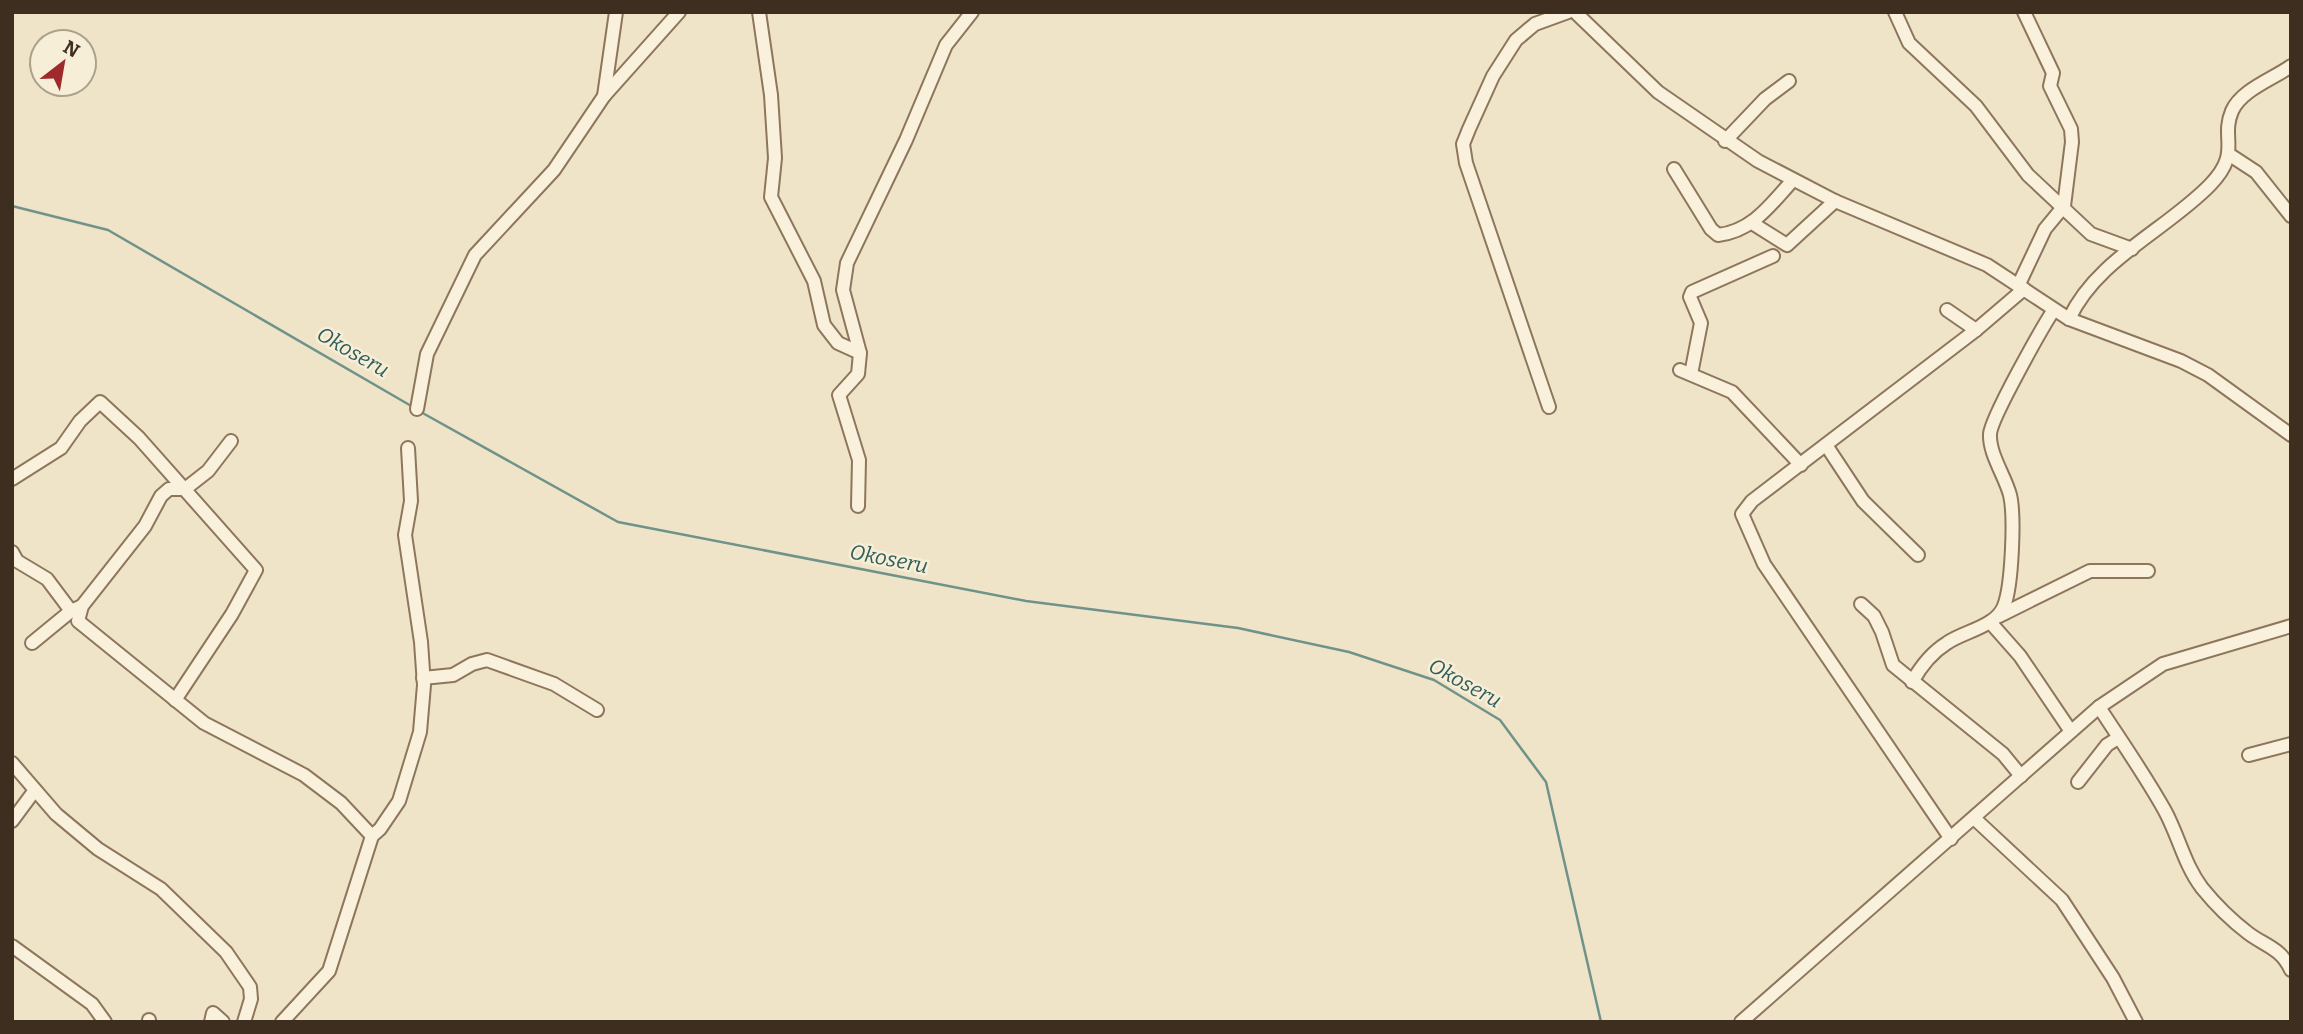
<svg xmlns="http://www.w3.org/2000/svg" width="2303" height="1034" font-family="Bitter,serif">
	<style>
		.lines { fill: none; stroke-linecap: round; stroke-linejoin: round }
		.stream { stroke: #6f938a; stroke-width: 2.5 }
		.minor-casing { stroke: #8d765c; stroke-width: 16 }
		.minor { stroke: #faf1dc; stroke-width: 12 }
		.labels { text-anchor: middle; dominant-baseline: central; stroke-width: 5; stroke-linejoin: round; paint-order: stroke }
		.water-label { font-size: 21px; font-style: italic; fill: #2f5d5a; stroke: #f7eed8 }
	</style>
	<rect width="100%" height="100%" fill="#f0e4c8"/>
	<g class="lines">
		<g class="stream">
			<path d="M12 206 108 230 413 407"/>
			<path d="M419 411 618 522 1026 601 1238 628 1349 652 1434 680 1500 720 1546 782 1601 1022"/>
		</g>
		<defs>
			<g id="minor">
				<path d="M759 12 771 95 775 158 771 197 814 281 824 325 838 343 860 353"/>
				<path d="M1575 12 1658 92 1758 161 1835 201 1987 265 2069 319 2181 361 2208 375 2291 435"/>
				<path d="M1895 12 1909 43 1976 106 2028 175 2091 234 2132 249"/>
				<path d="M604 96 616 12"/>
				<path d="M1725 141 1765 99 1789 81"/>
				<path d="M2230 155 2256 172 2291 216"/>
				<path d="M1674 169 1711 229 1718 235C1753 231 1771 204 1793 180"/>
				<path d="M1752 223 1787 245 1835 201"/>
				<path d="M2019 284 2045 229 2064 206 2072 142 2071 129 2050 86 2053 73 2024 12"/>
				<path d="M1947 310 1976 330"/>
				<path d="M2069 319C2097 259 2165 231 2210 185 2242 152 2220 139 2232 111 2241 90 2273 79 2291 66"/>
				<path d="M1680 370 1732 392 1801 465"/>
				<path d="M1691 374 1701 323 1690 297 1692 292 1773 256"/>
				<path d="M1549 407 1466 163 1463 144 1469 129 1493 76 1516 40 1535 24 1568 12"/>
				<path d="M417 409 427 354 475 255 554 170 604 96 679 12"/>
				<path d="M231 441 208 471 185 489H169L161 496 145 526 82 606 78 621 204 723 304 775 341 803 372 836"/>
				<path d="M1826 445 1863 501 1918 555"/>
				<path d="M12 479 61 448 80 421 100 402 139 438 256 570 232 614 175 700"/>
				<path d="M858 506 859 460 839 395 858 374 860 353 843 290 847 263 906 140 946 45 972 12"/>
				<path d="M12 552 17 561 47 579 71 611 82 606"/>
				<path d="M1861 604 1874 616 1882 632 1893 665 2003 754 2021 776"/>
				<path d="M1999 616 2090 571H2148"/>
				<path d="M1990 622 2020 656 2070 730"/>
				<path d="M32 643 71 611"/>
				<path d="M423 678 453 675 472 664 487 660 554 684 597 710"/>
				<path d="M1912 682C1921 666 1931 653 1947 643 1964 631 1996 627 2004 606 2012 586 2015 516 2010 495 2005 476 1989 454 1990 434 1991 418 2042 328 2053 311"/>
				<path d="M2099 707C2121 741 2145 775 2165 811 2179 837 2184 864 2202 888 2215 904 2231 920 2248 933 2265 946 2281 948 2291 970"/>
				<path d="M2249 755 2291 744"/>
				<path d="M12 763 56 814 98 849 161 889 226 952 250 987 251 999 244 1022"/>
				<path d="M2078 782 2107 745 2118 738"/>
				<path d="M1975 819 2062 900 2113 978 2136 1022"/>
				<path d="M12 821 35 790"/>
				<path d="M1951 839 1764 564 1742 514 1752 501 1976 330 2024 289"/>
				<path d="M12 946 92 1004 105 1022"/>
				<path d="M149 1020V1022"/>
				<path d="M211 1022 213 1013 223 1022"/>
				<path d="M282 1022 329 971 372 836 380 829 399 801 420 732 424 685 421 642 405 535 411 501 408 448"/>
				<path d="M1741 1022 2099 707 2163 664 2291 626"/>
			</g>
		</defs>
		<use href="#minor" class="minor-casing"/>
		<use href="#minor" class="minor"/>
	</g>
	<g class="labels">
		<g class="water-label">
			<text transform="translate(353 352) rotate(30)">Okoseru</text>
			<text transform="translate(889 559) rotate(11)">Okoseru</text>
			<text transform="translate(1465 683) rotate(29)">Okoseru</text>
		</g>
	</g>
	<rect width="2303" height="1034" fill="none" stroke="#3d2e20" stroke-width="28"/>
	<g transform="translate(63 63) rotate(31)"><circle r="33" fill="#f7eed8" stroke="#ada18e" stroke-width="2"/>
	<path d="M0-5L12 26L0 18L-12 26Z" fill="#9e2a2b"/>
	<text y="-10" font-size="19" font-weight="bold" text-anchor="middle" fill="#3d2e20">N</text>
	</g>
</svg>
